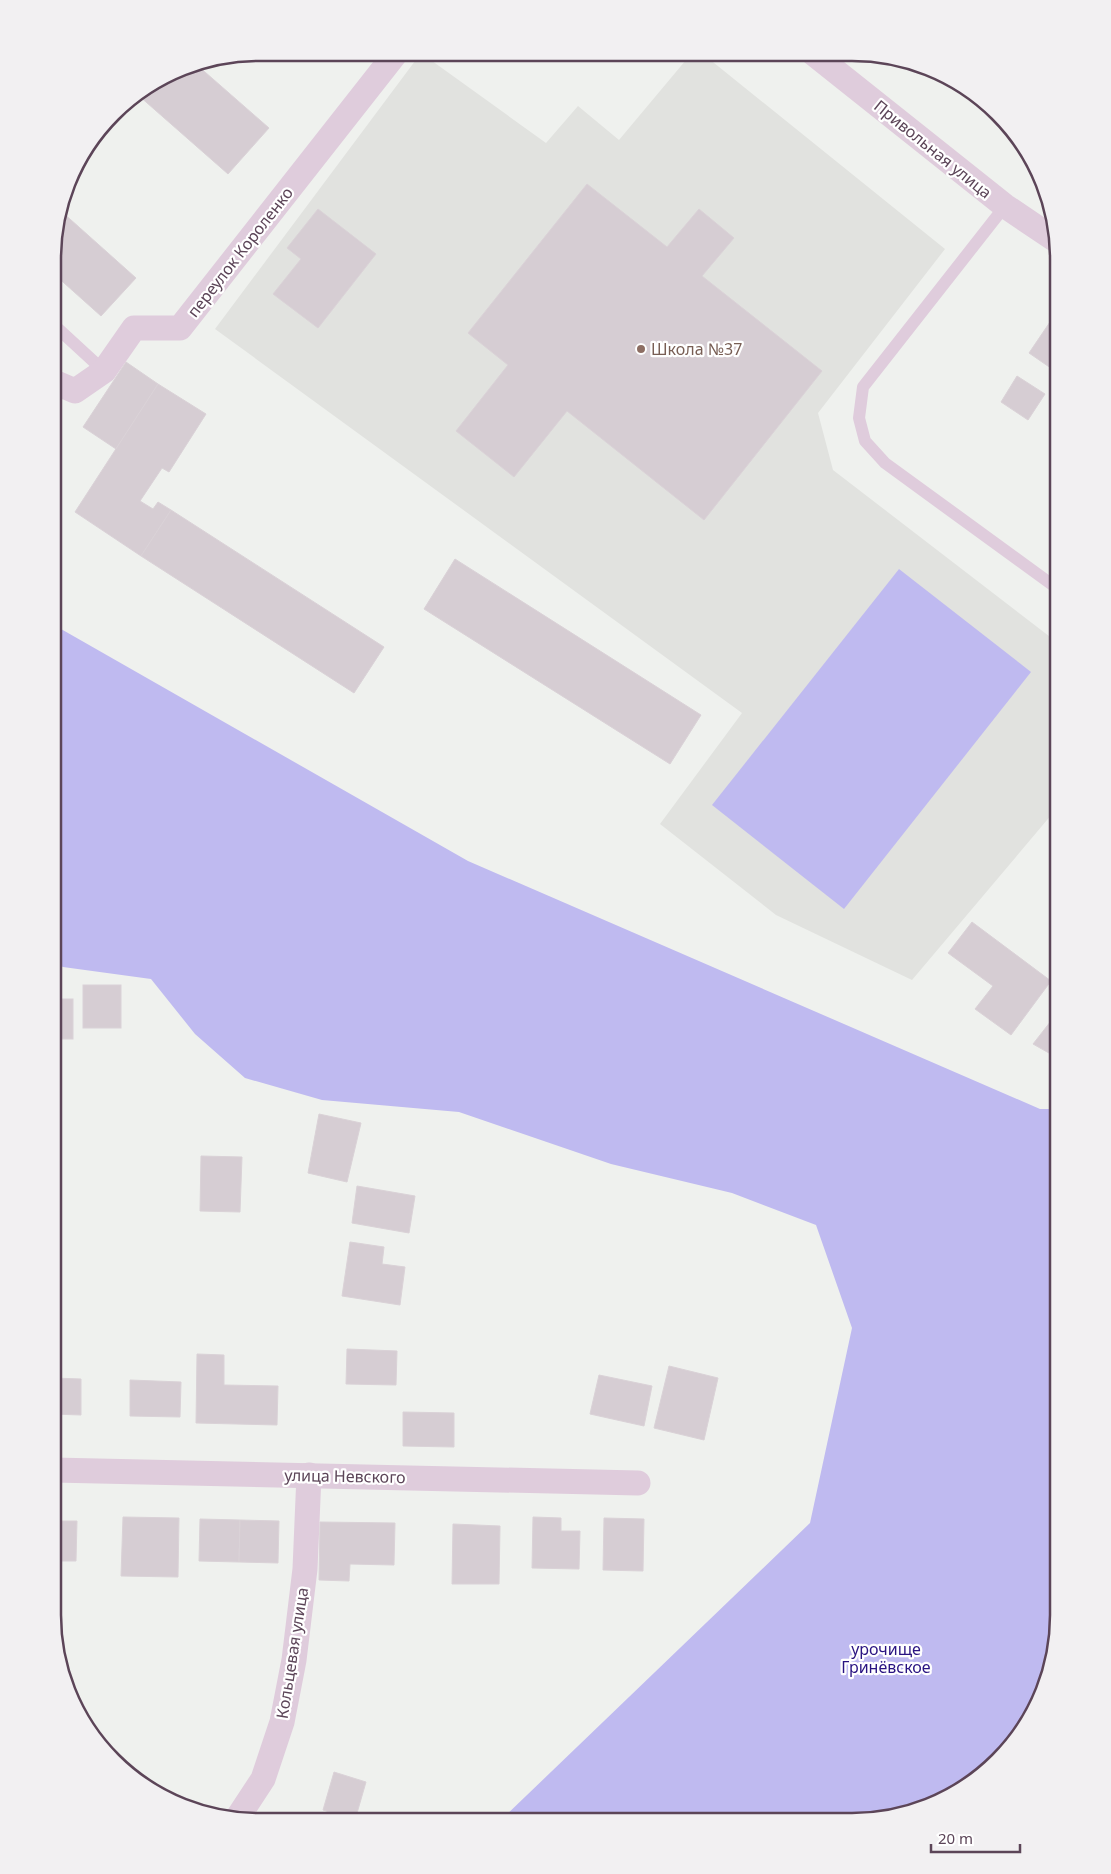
<svg xmlns="http://www.w3.org/2000/svg" width="1111" height="1874" font-family="'Noto Sans',sans-serif">
	<style>
		.education { fill: #e1e2df }
		.green { fill: #bfbaf0 }
		.building { fill: #d6cdd3; stroke: #dad2d7 }
		.lines { fill: none; stroke-linecap: round; stroke-linejoin: round }
		.lane { stroke: #dfccdc; stroke-width: 12 }
		.street { stroke: #dfccdc; stroke-width: 25 }
		.education-dot { fill: #8d6e63; stroke: #fff; stroke-width: 2 }
		.labels { text-anchor: middle; dominant-baseline: central; stroke-width: 4.5; stroke-linejoin: round; paint-order: stroke }
		.street-label { font-size: 16px; fill: #5c4558; stroke: #fff }
		.education-label { font-size: 16px; fill: #785e54; stroke: #fff; text-anchor: start }
		.park-label { font-size: 16px; fill: #291381; stroke: #fff }
		.rim { fill: none; stroke: #5c4558; stroke-width: 2.5 }
	</style>
	<rect width="100%" height="100%" fill="#eff1ee"/>
	<path class="education" d="M421 53 546 143 578 106 619 140 691 54H703L945 249 818 413 833 470 1058 643V807L912 980 776 915 660 824 742 713 215 329Z"/>
	<g class="green">
		<path d="M899 569 1031 672 844 909 712 805Z"/>
		<path d="M54 625 468 861 1040 1109H1058V1629L1047 1682 1016 1740 978 1779 931 1806 852 1821H500L810 1523 852 1328 816 1225 732 1193 611 1164 459 1112 322 1100 245 1078 195 1034 151 979 63 967 53 962Z"/>
	</g>
	<g class="building">
		<path d="M197 65 269 128 228 174 138 95 180 68Z"/>
		<path d="M587 184 667 247 699 209 734 238 702 276 822 371 704 520 567 411 514 477 456 431 508 365 468 333Z"/>
		<path d="M318 209 376 254 318 328 273 294 301 259 287 248Z"/>
		<path d="M61 211 136 278 101 316 54 274V232Z"/>
		<path d="M1050 322 1058 327V373L1029 353Z"/>
		<path d="M126 362 158 384 116 449 83 427Z"/>
		<path d="M1017 376 1045 394 1028 420 1001 402Z"/>
		<path d="M158 384 206 414 169 472 162 468 140 501 153 509 158 502 171 510 141 556 75 512Z"/>
		<path d="M171 510 384 647 354 693 141 556Z"/>
		<path d="M455 559 701 715 670 764 424 609Z"/>
		<path d="M972 922 1051 981 1011 1035 975 1009 993 986 948 953Z"/>
		<rect x="83" y="985" width="38" height="43"/>
		<rect x="53" y="999" width="20" height="40"/>
		<path d="M1058 1012V1057H1056L1033 1044Z"/>
		<path d="M319 1114 361 1123 347 1182 308 1173Z"/>
		<path d="M201 1156 242 1157 240 1212 200 1211Z"/>
		<path d="M357 1186 415 1196 409 1233 352 1223Z"/>
		<path d="M350 1242 384 1247 382 1264 405 1267 400 1305 342 1296Z"/>
		<path d="M53 1331H55L54 1356H53Z"/>
		<path d="M347 1349 397 1351 396 1385 346 1384Z"/>
		<path d="M197 1354 224 1355V1385L278 1386 277 1425 196 1423Z"/>
		<path d="M669 1366 718 1378 704 1440 654 1428Z"/>
		<path d="M599 1375 652 1386 644 1426 590 1414Z"/>
		<path d="M53 1378 81 1379V1415L53 1414Z"/>
		<path d="M130 1380 181 1382 180 1417 130 1416Z"/>
		<path d="M403 1412 454 1413V1447L403 1446Z"/>
		<path d="M123 1517 179 1518 178 1577 121 1576Z"/>
		<path d="M533 1517 561 1518V1531H580L579 1569 532 1568Z"/>
		<path d="M604 1518 644 1519 643 1571 603 1570Z"/>
		<path d="M200 1519 240 1520 239 1562 199 1561Z"/>
		<path d="M240 1520 279 1521 278 1563 239 1562Z"/>
		<path d="M53 1521H77L76 1561H53Z"/>
		<path d="M320 1522 395 1523 394 1565 350 1564 349 1581 319 1580Z"/>
		<path d="M453 1524 500 1526 499 1584H452Z"/>
		<path d="M334 1772 366 1782 355 1820 323 1810Z"/>
	</g>
	<g class="lines">
		<g class="lane">
			<path d="M1005 206 863 387 859 418 865 441 885 463 1058 589"/>
			<path d="M54 325 104 371"/>
		</g>
		<g class="street">
			<path d="M814 54 1005 206 1054 239"/>
			<path d="M54 382 75 391 104 371 134 328H180L396 53"/>
			<path d="M53 1470 638 1483"/>
			<path d="M236 1820 263 1779 282 1722 294 1660 305 1569 309 1475"/>
		</g>
	</g>
	<circle class="education-dot" cx="641" cy="349" r="5"/>
	<g class="labels">
		<g class="street-label">
			<text transform="translate(933 149) rotate(39)">Привольная улица</text>
			<text transform="translate(240 252) rotate(-52)">переулок Короленко</text>
			<text transform="translate(345 1476) rotate(1)">улица Невского</text>
			<text transform="translate(292 1653) rotate(-81)">Кольцевая улица</text>
		</g>
		<g class="education-label">
			<text x="651" y="349">Школа №37</text>
		</g>
		<g class="park-label">
			<text x="886" y="1649">урочище<tspan x="886" dy="18">Гринёвское</tspan></text>
		</g>
	</g>
	<path d="M0 0H1111V1874H0ZM259 61H852A198 198 0 0 1 1050 259V1615A198 198 0 0 1 852 1813H259A198 198 0 0 1 61 1615V259A198 198 0 0 1 259 61Z" fill="#f2f0f2" fill-rule="evenodd"/>
	<path class="rim" d="M259 61H852A198 198 0 0 1 1050 259V1615A198 198 0 0 1 852 1813H259A198 198 0 0 1 61 1615V259A198 198 0 0 1 259 61Z"/>
	<path d="M931 1844v8h89v-8" fill="none" stroke="#5c4558" stroke-width="2.5"/>
	<text x="938" y="1844" font-size="15" fill="#5c4558" stroke="#ffffff" stroke-width="4" paint-order="stroke">20 m</text>
</svg>
